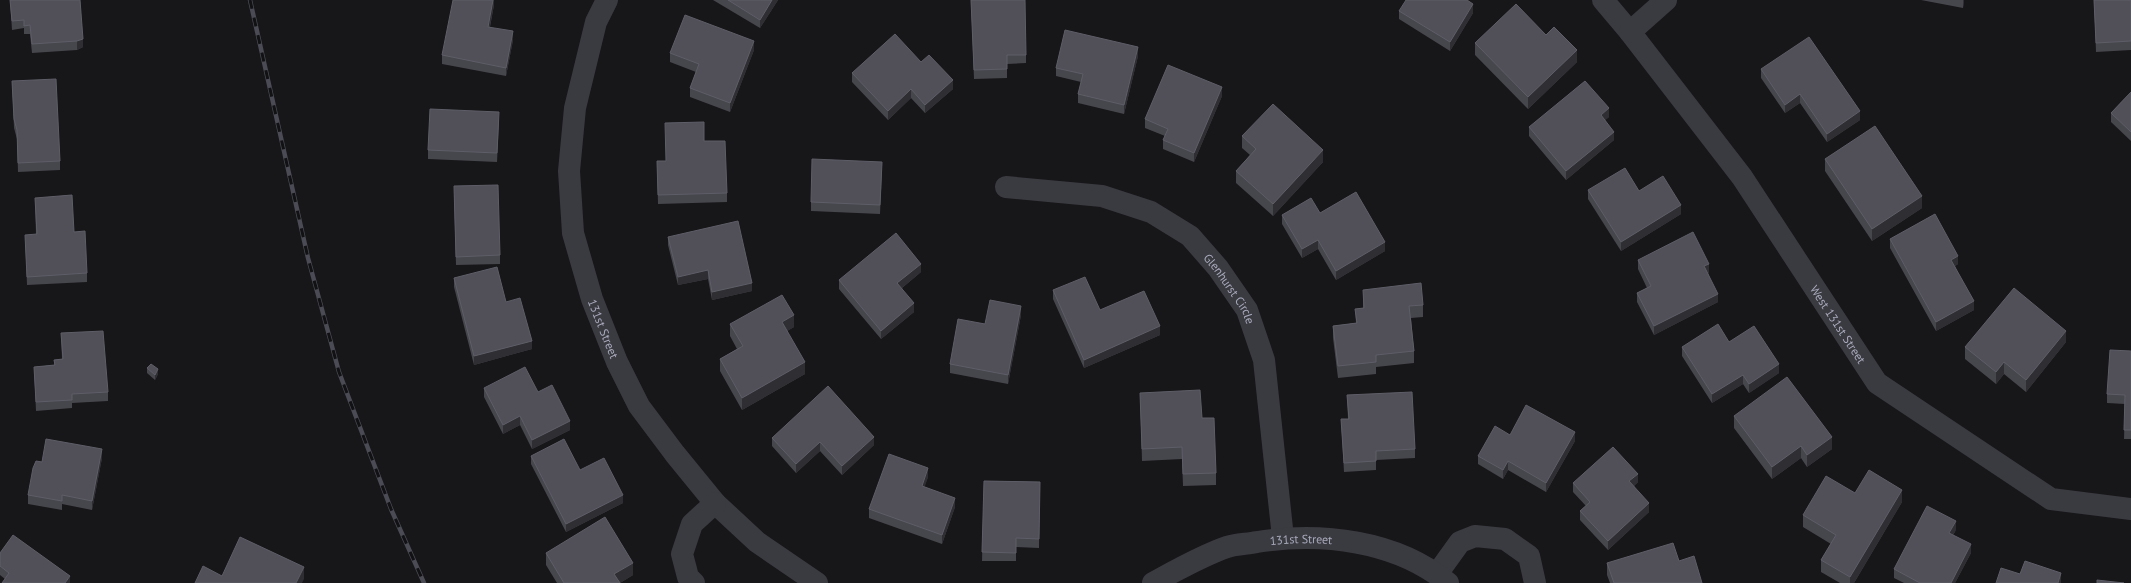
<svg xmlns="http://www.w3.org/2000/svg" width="2131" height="583" font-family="'PT Sans',sans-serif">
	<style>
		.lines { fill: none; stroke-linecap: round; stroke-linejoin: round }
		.minor { stroke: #3a3a41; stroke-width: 22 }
		.rail-casing { stroke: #4a4b54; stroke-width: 4.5 }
		.rail { stroke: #121215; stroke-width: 3; stroke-dasharray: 9; stroke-linecap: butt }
		.wall { fill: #46464d }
		.shaded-wall { fill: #2f2e33 }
		.building { fill: #515059; stroke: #5e5e68 }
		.labels { text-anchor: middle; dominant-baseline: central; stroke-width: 3.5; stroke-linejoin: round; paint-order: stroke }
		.street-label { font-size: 12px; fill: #a8aabb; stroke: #121215 }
	</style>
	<rect width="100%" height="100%" fill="#171719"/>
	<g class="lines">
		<g class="minor">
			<path id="s1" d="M607 0 596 22 575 108 569 171 573 233 592 299 617 362 639 406 675 454 715 503 757 542 817 583"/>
			<path id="s2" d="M1603 0 1630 32 1742 177 1877 383 2051 499 2131 509"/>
			<path d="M1630 32 1666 0"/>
			<path id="s3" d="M1006 187 1102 196 1151 212 1190 236 1218 268 1247 310 1264 360 1283 538"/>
			<path d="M1437 574 1460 542 1475 536 1505 539 1529 556 1535 583"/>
			<path d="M694 583 688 577 682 554 692 524 715 503"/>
			<path id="s4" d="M1153 583C1177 570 1201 556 1227 547 1236 544 1247 544 1257 542 1321 532 1396 540 1448 583"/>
		</g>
		<defs>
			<path id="rail" d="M250 0 308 258 339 372 391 509 424 583"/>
		</defs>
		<use href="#rail" class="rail-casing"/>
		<use href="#rail" class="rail"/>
	</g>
	<g class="wall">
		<path d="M10 0H80L83 47 77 50 32 53 30 34H24V28L12 30Z"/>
		<path d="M494 0V5L490 27 513 40 506 76 442 64V55Z"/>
		<path d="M713 0H778L760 28Z"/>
		<path d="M971 0 1026 55V63L1007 64V78L974 79Z"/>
		<path d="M1921 0H1964L1963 8Z"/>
		<path d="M2094 0H2131V50L2096 52Z"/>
		<path d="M1399 11 1473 13 1450 51 1399 19Z"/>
		<path d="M1546 35 1577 62 1528 109 1475 55V43Z"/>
		<path d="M754 50 730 112 690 97V88L696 72 670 62V53Z"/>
		<path d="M1138 56 1124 114 1078 103V94L1081 82 1056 76V68Z"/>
		<path d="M921 62 953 89 925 113 911 98 888 120 852 82V73Z"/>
		<path d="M1761 69 1860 120 1827 142 1800 103 1785 113 1761 78Z"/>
		<path d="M12 81 60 161V170L18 172 17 139 14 128Z"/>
		<path d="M2131 92V141L2111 122V113Z"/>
		<path d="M1222 96 1194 162 1163 149V140L1165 136 1145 128V119Z"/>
		<path d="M1609 117 1605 120 1614 140 1566 180 1529 136V127Z"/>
		<path d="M499 120 497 162 428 159V150Z"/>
		<path d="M1242 136 1323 162 1273 216 1236 183V171L1250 155 1242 148Z"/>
		<path d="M704 141 727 193V202L658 204 657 161H666Z"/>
		<path d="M1825 159 1922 208 1872 241 1825 171Z"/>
		<path d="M882 170 880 214 811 211V202Z"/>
		<path d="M1588 190 1639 191 1681 214 1621 251 1588 199Z"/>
		<path d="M454 195 500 255V264L456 265Z"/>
		<path d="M35 198 74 232 87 273V282L27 285 25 235H36Z"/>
		<path d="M1320 213 1385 251 1336 280 1318 249 1302 258 1282 224V215Z"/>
		<path d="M668 237 752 291 712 300 708 279 678 285 668 245Z"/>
		<path d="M1890 239 1958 264 1955 266 1974 310 1936 331 1890 248Z"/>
		<path d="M1638 260 1709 273H1708L1718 302 1654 335 1637 302V293L1647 288 1638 269Z"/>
		<path d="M921 272 902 288 914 312 881 339 839 289V280Z"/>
		<path d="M454 278 506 302 532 349 474 365 454 287Z"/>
		<path d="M1053 290 1100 310 1160 335 1084 368 1053 299Z"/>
		<path d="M1363 290 1423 305V317L1411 318 1414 351V363L1376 367V374L1338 378 1333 338V326L1356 323 1355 309 1363 308Z"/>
		<path d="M1021 315 1008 384 950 373V364L985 324Z"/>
		<path d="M730 324 794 327 787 331 805 374 742 410 720 371V359L737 349 730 336Z"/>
		<path d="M61 333 108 392V401L72 403V408L36 411 34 367 54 365V360L62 359Z"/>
		<path d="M1729 342 1779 373 1749 393 1743 384 1712 403 1682 356V347Z"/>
		<path d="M2066 342 2026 392 2004 374 1996 384 1965 359V347Z"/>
		<path d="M2131 351V439H2124L2125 404 2107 403V394Z"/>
		<path d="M147 368 158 374 155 380 147 373Z"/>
		<path d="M484 388 538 392 570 430 532 449 520 425 503 434 484 397Z"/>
		<path d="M1140 393 1202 418 1216 473V485L1183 486 1182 459 1142 461Z"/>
		<path d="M1347 395 1415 449V458L1376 460V470L1344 472 1341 419H1348Z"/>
		<path d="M1734 416 1832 449 1807 467 1801 458 1772 479 1734 428Z"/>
		<path d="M1510 435 1575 441 1546 492 1508 470 1503 479 1478 464V456Z"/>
		<path d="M772 438 874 445 842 475 820 451 796 473 772 446Z"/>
		<path d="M531 456 580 470 623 503 566 532 531 464Z"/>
		<path d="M102 458 92 510 62 504V510L28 504V495Z"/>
		<path d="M928 477 924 487 955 507 942 544 869 518V509Z"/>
		<path d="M984 481 1040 482 1039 548 1016 547V561H982Z"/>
		<path d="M1638 482 1634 486 1649 512 1608 550 1580 520V511L1586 506 1573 492V483Z"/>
		<path d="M1855 493 1902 502 1854 583H1840L1821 572V560L1831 544 1803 527V515Z"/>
		<path d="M1956 530 1953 535 1971 553 1955 583H1904L1894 578V569Z"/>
		<path d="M0 553 70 583 5 579 0 575Z"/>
		<path d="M546 553 633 575 620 583H557L546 565Z"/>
		<path d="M1679 561 1702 583H1610L1607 575V563Z"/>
	</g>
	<g class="shaded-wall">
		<path d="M493 0H494V5L488 35V27Z"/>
		<path d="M772 0H778L760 28V20Z"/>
		<path d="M1963 0H1964L1963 8Z"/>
		<path d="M1473 4V13L1450 51V42Z"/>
		<path d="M513 31V40L506 76V68Z"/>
		<path d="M83 39V47L77 50V41Z"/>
		<path d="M754 41V50L730 112V103Z"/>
		<path d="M1138 47V56L1124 114V105Z"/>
		<path d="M1577 50V62L1528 109V97Z"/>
		<path d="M953 80V89L925 113V105Z"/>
		<path d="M1222 87V96L1194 162V153Z"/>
		<path d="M911 89V98L888 120V111Z"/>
		<path d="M1800 94V103L1785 113V105Z"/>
		<path d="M1609 108V117L1601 124V115Z"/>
		<path d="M1860 111V120L1827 142V134Z"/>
		<path d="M1614 132V140L1566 180V171Z"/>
		<path d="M1323 150V162L1273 216V204Z"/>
		<path d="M1922 196V208L1872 241V229Z"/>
		<path d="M1681 205V214L1621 251V242Z"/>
		<path d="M1318 240V249L1302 258V249Z"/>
		<path d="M1385 242V251L1336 280V271Z"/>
		<path d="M1958 256V264L1951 269V260Z"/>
		<path d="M921 264V272L897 292V283Z"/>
		<path d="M1709 264V273L1704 275V266Z"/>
		<path d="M708 270V279L678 285V277Z"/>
		<path d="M752 283V291L712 300V292Z"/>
		<path d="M1718 294V302L1654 335V326Z"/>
		<path d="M1974 301V310L1936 331V322Z"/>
		<path d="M914 303V312L881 339V331Z"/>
		<path d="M1021 306V315L1008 384V375Z"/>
		<path d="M794 315V327L782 334V322Z"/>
		<path d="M1160 326V335L1084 368V360Z"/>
		<path d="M2066 331V342L2026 392V380Z"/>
		<path d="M532 341V349L474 365V356Z"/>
		<path d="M805 362V374L742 410V398Z"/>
		<path d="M2004 362V374L1996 384V372Z"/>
		<path d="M1779 364V373L1749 393V384Z"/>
		<path d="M158 369V374L155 380V375Z"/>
		<path d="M1743 375V384L1712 403V394Z"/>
		<path d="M520 416V425L503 434V425Z"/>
		<path d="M570 421V430L532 449V440Z"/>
		<path d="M1575 432V441L1546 492V483Z"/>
		<path d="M874 437V445L842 475V466Z"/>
		<path d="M1832 437V449L1807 467V455Z"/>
		<path d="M820 442V451L796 473V464Z"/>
		<path d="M1801 446V458L1772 479V467Z"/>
		<path d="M102 449V458L92 510V501Z"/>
		<path d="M1508 461V470L1503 479V470Z"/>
		<path d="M928 468V477L922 495V486Z"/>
		<path d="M1638 474V482L1629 490V481Z"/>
		<path d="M1902 490V502L1854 583H1850V577Z"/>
		<path d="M623 495V503L566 532V524Z"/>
		<path d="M955 498V507L942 544V535Z"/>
		<path d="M1649 503V512L1608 550V541Z"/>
		<path d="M1956 521V530L1949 541V533Z"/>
		<path d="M1971 544V553L1955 583H1951Z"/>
		<path d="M633 563V575L620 583 614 574Z"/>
		<path d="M304 567V579L302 583H296Z"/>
		<path d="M2061 573V583H2058Z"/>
		<path d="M70 576V583H65Z"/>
	</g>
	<g class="building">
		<path d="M10 0H80L83 39 77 41 32 44 30 25 24 26V20L12 21Z"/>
		<path d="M453 0H493L488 27 513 31 506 68 442 55Z"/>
		<path d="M728 0H772L760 20Z"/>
		<path d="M971 0H1025L1026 55H1007V69L974 70Z"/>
		<path d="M1406 0H1467L1473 4 1450 42 1399 11Z"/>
		<path d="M2094 0H2131V41L2096 43Z"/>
		<path d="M1516 4 1546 35 1554 27 1577 50 1528 97 1475 43Z"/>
		<path d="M685 15 754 41 730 103 690 88 699 64 670 53Z"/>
		<path d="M1065 30 1138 47 1124 105 1078 94 1083 74 1056 68Z"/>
		<path d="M895 34 921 62 929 55 953 80 925 105 911 89 888 111 852 73Z"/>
		<path d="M1809 37 1860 111 1827 134 1800 94 1785 105 1761 69Z"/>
		<path d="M1168 65 1222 87 1194 153 1163 140 1168 129 1145 119Z"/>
		<path d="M56 79 60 161 18 163 17 130 14 119 12 81Z"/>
		<path d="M1585 81 1609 108 1601 115 1614 132 1566 171 1529 127Z"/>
		<path d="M2131 92V132L2111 113Z"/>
		<path d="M1273 104 1323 150 1273 204 1236 171 1256 149 1242 136Z"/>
		<path d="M430 109 499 112 497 153 428 150Z"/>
		<path d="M704 122V141H725L727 193 658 195 657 161H666L665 123Z"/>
		<path d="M1875 126 1922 196 1872 229 1825 159Z"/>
		<path d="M812 159 882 162 880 205 811 202Z"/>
		<path d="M1625 168 1639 191 1663 176 1681 205 1621 242 1588 190Z"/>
		<path d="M498 185 500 255 456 257 454 186Z"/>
		<path d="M1356 192 1385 242 1336 271 1318 240 1302 249 1282 215 1311 198 1320 213Z"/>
		<path d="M72 195 74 232 85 231 87 273 27 277 25 235 37 234 35 198Z"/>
		<path d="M1935 214 1958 256 1951 260 1974 301 1936 322 1890 239Z"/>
		<path d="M738 221 752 283 712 292 708 270 678 277 668 237Z"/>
		<path d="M1693 232 1709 264 1704 266 1718 294 1654 326 1637 293 1651 286 1638 260Z"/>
		<path d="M896 233 921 264 897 283 914 303 881 331 839 280Z"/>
		<path d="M497 267 506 302 520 298 532 341 474 356 454 278Z"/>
		<path d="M1085 277 1100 310 1144 291 1160 326 1084 360 1053 290Z"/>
		<path d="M1421 283 1423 305 1409 306 1414 351 1376 355V362L1338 366 1333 326 1357 323 1355 309 1364 308 1363 290Z"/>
		<path d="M2014 288 2066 331 2026 380 2004 362 1996 372 1965 347Z"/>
		<path d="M782 295 794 315 782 322 805 362 742 398 720 359 743 346 730 324Z"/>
		<path d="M990 300 1021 306 1008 375 950 364 958 319 985 324Z"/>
		<path d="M1718 324 1729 342 1754 326 1779 364 1749 384 1743 375 1712 394 1682 347Z"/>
		<path d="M103 331 108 392 72 394V400L36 402 34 367 55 365 54 360 63 359 61 333Z"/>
		<path d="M2110 350 2131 351V430H2124L2125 395 2107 394Z"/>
		<path d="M151 364 158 369 155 375 147 368Z"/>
		<path d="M525 367 538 392 552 385 570 421 532 440 520 416 503 425 484 388Z"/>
		<path d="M1787 377 1832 437 1807 455 1801 446 1772 467 1734 416Z"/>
		<path d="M828 386 874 437 842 466 820 442 796 464 772 438Z"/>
		<path d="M1200 390 1202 418H1214L1216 473 1183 474 1182 447 1142 449 1140 393Z"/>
		<path d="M1412 392 1415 449 1376 451V461L1344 463 1341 419H1349L1347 395Z"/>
		<path d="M1526 405 1575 432 1546 483 1508 461 1503 470 1478 456 1495 426 1510 435Z"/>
		<path d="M46 439 102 449 92 501 62 495V501L28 495 33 468 36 461 42 462Z"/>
		<path d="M564 439 580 470 604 458 623 495 566 524 531 456Z"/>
		<path d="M1613 447 1638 474 1629 481 1649 503 1608 541 1580 511 1590 502 1573 483Z"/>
		<path d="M889 454 928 468 922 486 955 498 942 535 869 509Z"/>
		<path d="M1869 470 1902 490 1850 577 1821 560 1836 535 1803 515 1826 476 1855 493Z"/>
		<path d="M984 481 1040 482 1039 539 1016 538V553L982 552Z"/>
		<path d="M1927 506 1956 521 1949 533 1971 544 1951 583H1920L1894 569Z"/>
		<path d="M605 517 633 563 614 574 620 583H564L546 553Z"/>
		<path d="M13 535 70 576 65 583H2L9 573 0 566V553Z"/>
		<path d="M240 537 304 567 296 583H195L203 566 222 576Z"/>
		<path d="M1673 543 1679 561 1694 556 1702 583H1614L1607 563Z"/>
		<path d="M2025 561 2061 573 2058 583H1996L2001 568 2020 574Z"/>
		<path d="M2097 580 2124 583H2097Z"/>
	</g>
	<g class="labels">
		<g class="street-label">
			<text stroke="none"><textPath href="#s3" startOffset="260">Glenhurst Circle</textPath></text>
			<text stroke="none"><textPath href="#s2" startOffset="401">West 131st Street</textPath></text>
			<text stroke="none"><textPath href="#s1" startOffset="339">131st Street</textPath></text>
			<text stroke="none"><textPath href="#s4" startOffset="157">131st Street</textPath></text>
		</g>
	</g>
</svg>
